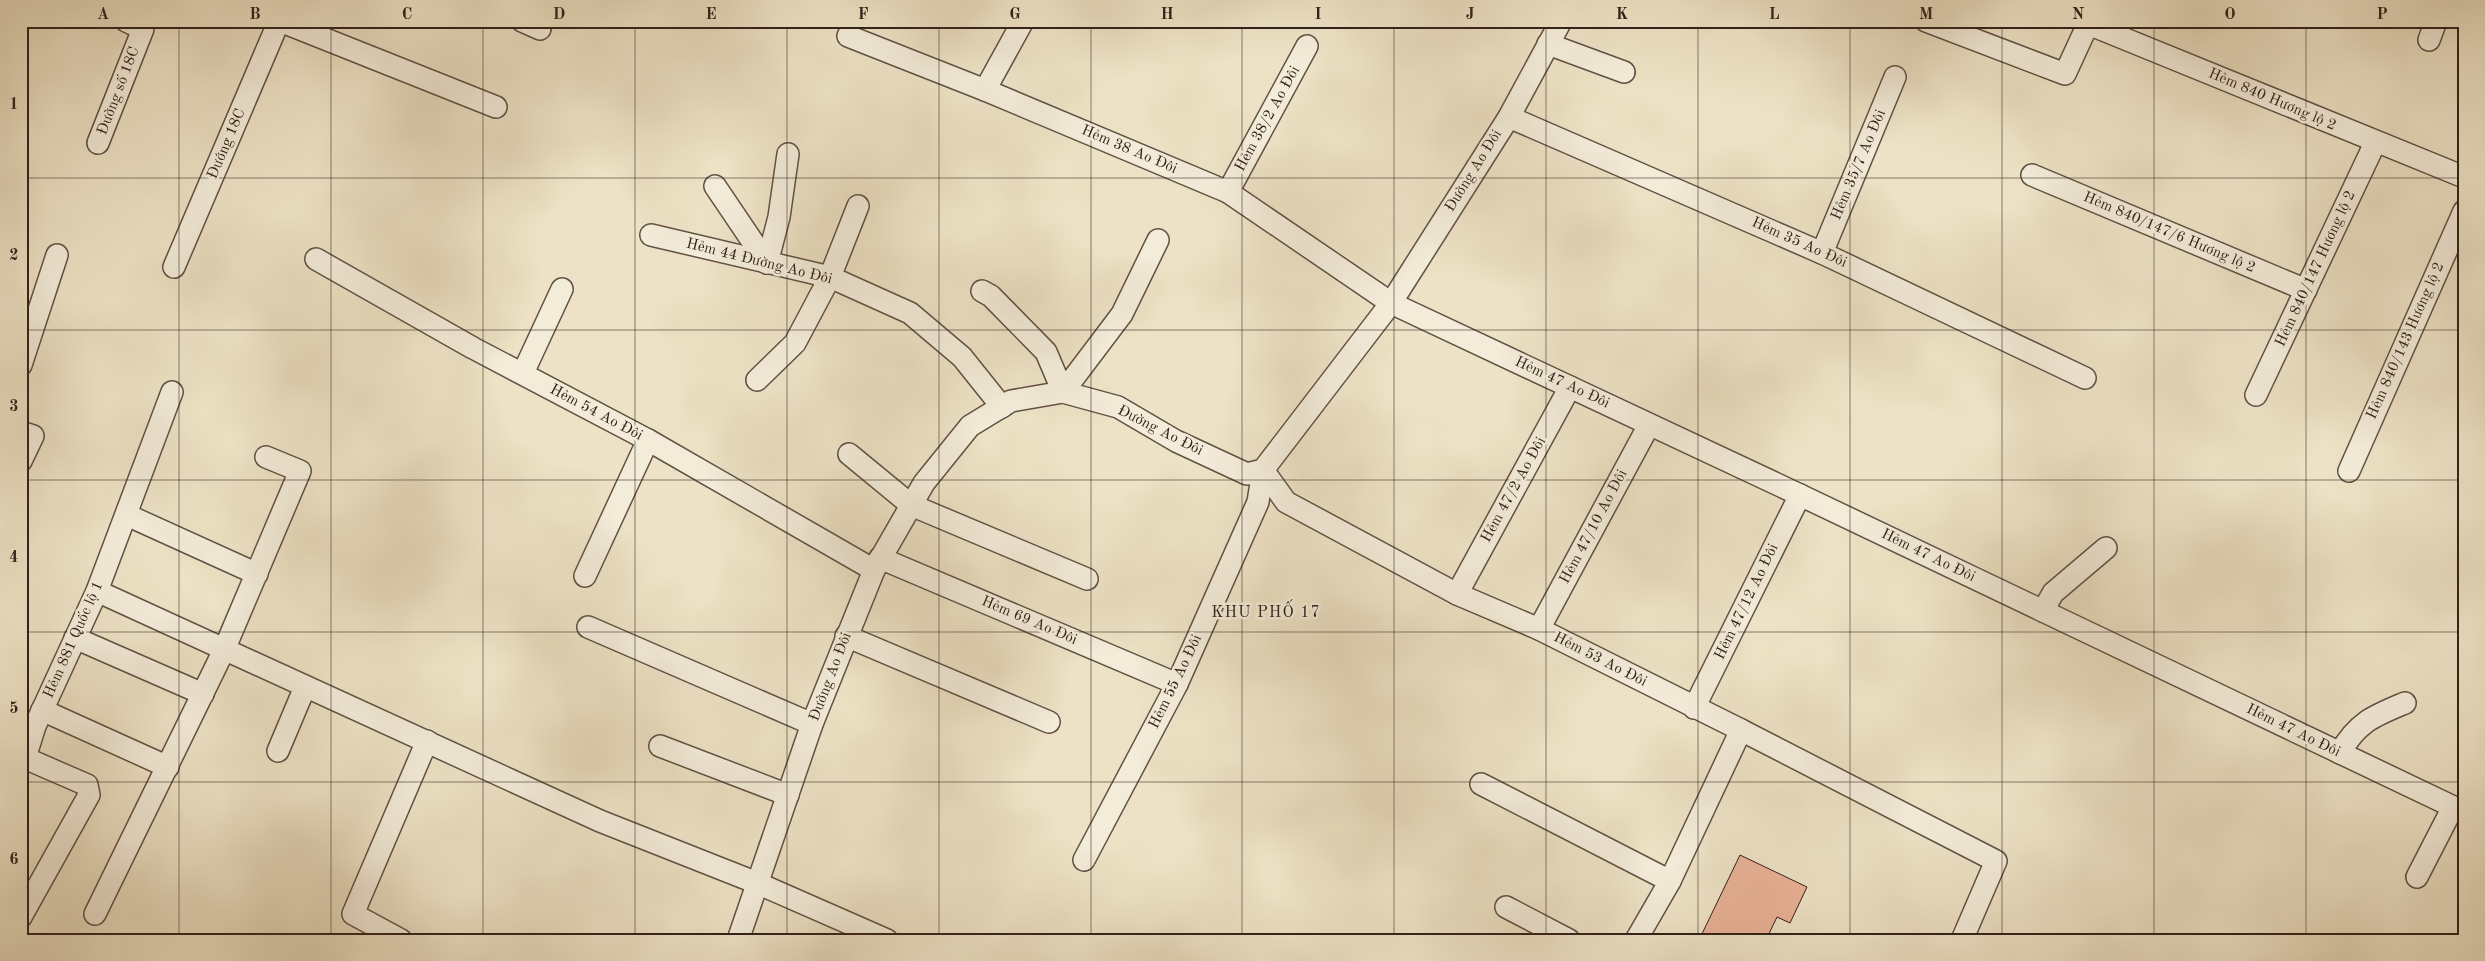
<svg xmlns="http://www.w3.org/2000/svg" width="2485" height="961" font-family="'Old Standard TT',serif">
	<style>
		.building { fill: #e9b298; stroke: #32211a }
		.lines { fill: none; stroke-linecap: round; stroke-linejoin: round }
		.minor-casing { stroke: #615145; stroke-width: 24 }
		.minor { stroke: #f3ecd9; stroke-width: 21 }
		.grid { fill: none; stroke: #32211a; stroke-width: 1; stroke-opacity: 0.55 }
		.labels { text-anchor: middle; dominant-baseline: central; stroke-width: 5; stroke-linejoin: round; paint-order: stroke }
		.street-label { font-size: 15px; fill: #32211a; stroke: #f3ecd9 }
		.neighbourhood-label { font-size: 16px; letter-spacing: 1px; fill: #32211a; stroke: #f3ecd9 }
		.neatline { fill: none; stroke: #32211a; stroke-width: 2 }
		.grid-label { font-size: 16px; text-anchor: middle; font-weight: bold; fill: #32211a }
	</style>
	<rect width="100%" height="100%" fill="#ede2c5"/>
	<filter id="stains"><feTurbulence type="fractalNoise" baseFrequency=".004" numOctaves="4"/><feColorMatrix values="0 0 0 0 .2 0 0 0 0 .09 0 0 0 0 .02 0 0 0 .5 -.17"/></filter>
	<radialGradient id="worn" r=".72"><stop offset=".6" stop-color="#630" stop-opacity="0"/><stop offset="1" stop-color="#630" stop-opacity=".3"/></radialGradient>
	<path class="building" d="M1740 855 1807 887 1790 923 1777 917 1766 940H1699Z"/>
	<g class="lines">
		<defs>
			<g id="minor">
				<path d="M280 21 496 107"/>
				<path d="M522 21 540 29"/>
				<path d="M1926 21 2065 74 2088 24"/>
				<path d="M2081 21 2464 177"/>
				<path d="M848 36 985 90 1228 192 1391 303 1800 495 2464 812"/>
				<path d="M2429 40 2436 21"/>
				<path d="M1548 44 1624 72"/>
				<path d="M985 90 1023 21"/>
				<path d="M1509 117 1822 253 2085 378"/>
				<path d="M98 143 143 29 126 21"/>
				<path d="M2032 175 2306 290"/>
				<path d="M715 186 767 263"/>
				<path d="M1228 192 1307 46"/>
				<path d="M651 235 830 277 910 313 962 357 1002 407"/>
				<path d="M1822 253 1895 77"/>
				<path d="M316 259 473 348 648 440 874 570"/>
				<path d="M767 263 779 217 788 154"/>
				<path d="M174 267 279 21"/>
				<path d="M982 291 991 296 1046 352 1063 392 1122 314 1158 240"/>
				<path d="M21 365 57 255"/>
				<path d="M523 373 562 289"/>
				<path d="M757 380 795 343 830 277 858 206"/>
				<path d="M2256 395 2375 143"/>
				<path d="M21 432 33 436 21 461"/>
				<path d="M849 454 911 505 1087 579"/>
				<path d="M1263 470 1286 502 1457 594 1539 629 1741 730 1670 881 1636 940"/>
				<path d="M2349 471 2464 211"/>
				<path d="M127 515 257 574"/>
				<path d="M880 558 1177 684"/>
				<path d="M585 576 648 440"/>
				<path d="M97 591 600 821 757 883 887 940"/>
				<path d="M1457 594 1570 387"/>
				<path d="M2043 611 2053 593 2106 548"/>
				<path d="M588 627 812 724"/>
				<path d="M1539 629 1649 425"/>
				<path d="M846 636 1049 722"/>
				<path d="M75 638 203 694"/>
				<path d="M1694 708 1800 495"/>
				<path d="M42 710 168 767"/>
				<path d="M1741 730 1996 861 1962 940"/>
				<path d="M660 746 788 795"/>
				<path d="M278 751 305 687"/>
				<path d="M2340 753C2357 722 2374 716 2405 703"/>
				<path d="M1481 784 1670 881"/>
				<path d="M1084 860 1177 684 1258 502 1263 470"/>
				<path d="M2417 877 2453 807"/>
				<path d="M1506 907 1569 940"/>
				<path d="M95 914 224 650 300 471 266 457"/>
				<path d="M21 917 89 795 87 785 25 758 35 726 97 591 172 392"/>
				<path d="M401 940 353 914 427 741"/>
				<path d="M738 940 812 724 874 570 924 483 970 426 1011 401 1063 392 1118 407 1176 441 1247 474 1263 470 1391 303 1509 117 1561 21"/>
			</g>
		</defs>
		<use href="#minor" class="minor-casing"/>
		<use href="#minor" class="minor"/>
	</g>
	<path class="grid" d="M179 21V940M331 21V940M483 21V940M635 21V940M787 21V940M939 21V940M1091 21V940M1242 21V940M1394 21V940M1546 21V940M1698 21V940M1850 21V940M2002 21V940M2154 21V940M2306 21V940M21 178H2464M21 330H2464M21 480H2464M21 632H2464M21 782H2464"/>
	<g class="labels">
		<g class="street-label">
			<text transform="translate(119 91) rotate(-69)">Đường số 18C</text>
			<text transform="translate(2272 100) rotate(23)">Hẻm 840 Hương lộ 2</text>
			<text transform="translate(1268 119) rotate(-61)">Hẻm 38/2 Ao Đôi</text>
			<text transform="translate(227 144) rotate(-67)">Đướng 18C</text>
			<text transform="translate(1129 150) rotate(23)">Hẻm 38 Ao Đôi</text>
			<text transform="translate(1859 165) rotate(-67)">Hẻm 35/7 Ao Đôi</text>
			<text transform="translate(1474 171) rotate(-58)">Đường Ao Đôi</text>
			<text transform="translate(2169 233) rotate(23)">Hẻm 840/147/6 Hương lộ 2</text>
			<text transform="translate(1799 243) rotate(24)">Hẻm 35 Ao Đôi</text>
			<text transform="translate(759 262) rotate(14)">Hẻm 44 Đường Ao Đôi</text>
			<text transform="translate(2316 269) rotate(-65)">Hẻm 840/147 Hương lộ 2</text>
			<text transform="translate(2406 341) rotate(-66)">Hẻm 840/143 Hương lộ 2</text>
			<text transform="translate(1562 383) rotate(25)">Hẻm 47 Ao Đôi</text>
			<text transform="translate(596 413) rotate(28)">Hẻm 54 Ao Đôi</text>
			<text transform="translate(1160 431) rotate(27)">Đường Ao Đôi</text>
			<text transform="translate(1514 490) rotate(-61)">Hẻm 47/2 Ao Đôi</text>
			<text transform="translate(1594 527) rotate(-62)">Hẻm 47/10 Ao Đôi</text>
			<text transform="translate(1928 556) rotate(26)">Hẻm 47 Ao Đôi</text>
			<text transform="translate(1747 602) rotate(-64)">Hẻm 47/12 Ao Đôi</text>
			<text transform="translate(1029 621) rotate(23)">Hẻm 69 Ao Đôi</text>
			<text transform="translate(74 640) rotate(-66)">Hẻm 881 Quốc lộ 1</text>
			<text transform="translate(1600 660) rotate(27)">Hẻm 53 Ao Đôi</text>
			<text transform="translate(831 677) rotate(-69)">Đường Ao Đôi</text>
			<text transform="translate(1176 682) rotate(-64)">Hẻm 55 Ao Đôi</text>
			<text transform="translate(2293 731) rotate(26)">Hẻm 47 Ao Đôi</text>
		</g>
		<g class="neighbourhood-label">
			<text x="1266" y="613">KHU PHỐ 17</text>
		</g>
	</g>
	<rect width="2485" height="961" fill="none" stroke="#ede2c5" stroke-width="55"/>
	<rect x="28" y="28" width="2430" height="906" class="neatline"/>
	<g class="grid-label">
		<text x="103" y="19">A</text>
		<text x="255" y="19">B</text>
		<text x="407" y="19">C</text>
		<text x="559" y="19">D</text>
		<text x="711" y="19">E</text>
		<text x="863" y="19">F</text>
		<text x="1015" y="19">G</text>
		<text x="1167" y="19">H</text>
		<text x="1318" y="19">I</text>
		<text x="1470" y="19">J</text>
		<text x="1622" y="19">K</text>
		<text x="1774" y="19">L</text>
		<text x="1926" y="19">M</text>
		<text x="2078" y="19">N</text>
		<text x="2230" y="19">O</text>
		<text x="2382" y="19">P</text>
		<text x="14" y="109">1</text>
		<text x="14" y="260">2</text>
		<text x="14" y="411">3</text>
		<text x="14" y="562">4</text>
		<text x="14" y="713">5</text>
		<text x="14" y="864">6</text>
	</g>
	<rect width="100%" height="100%" filter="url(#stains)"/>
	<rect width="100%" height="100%" fill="url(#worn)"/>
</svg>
